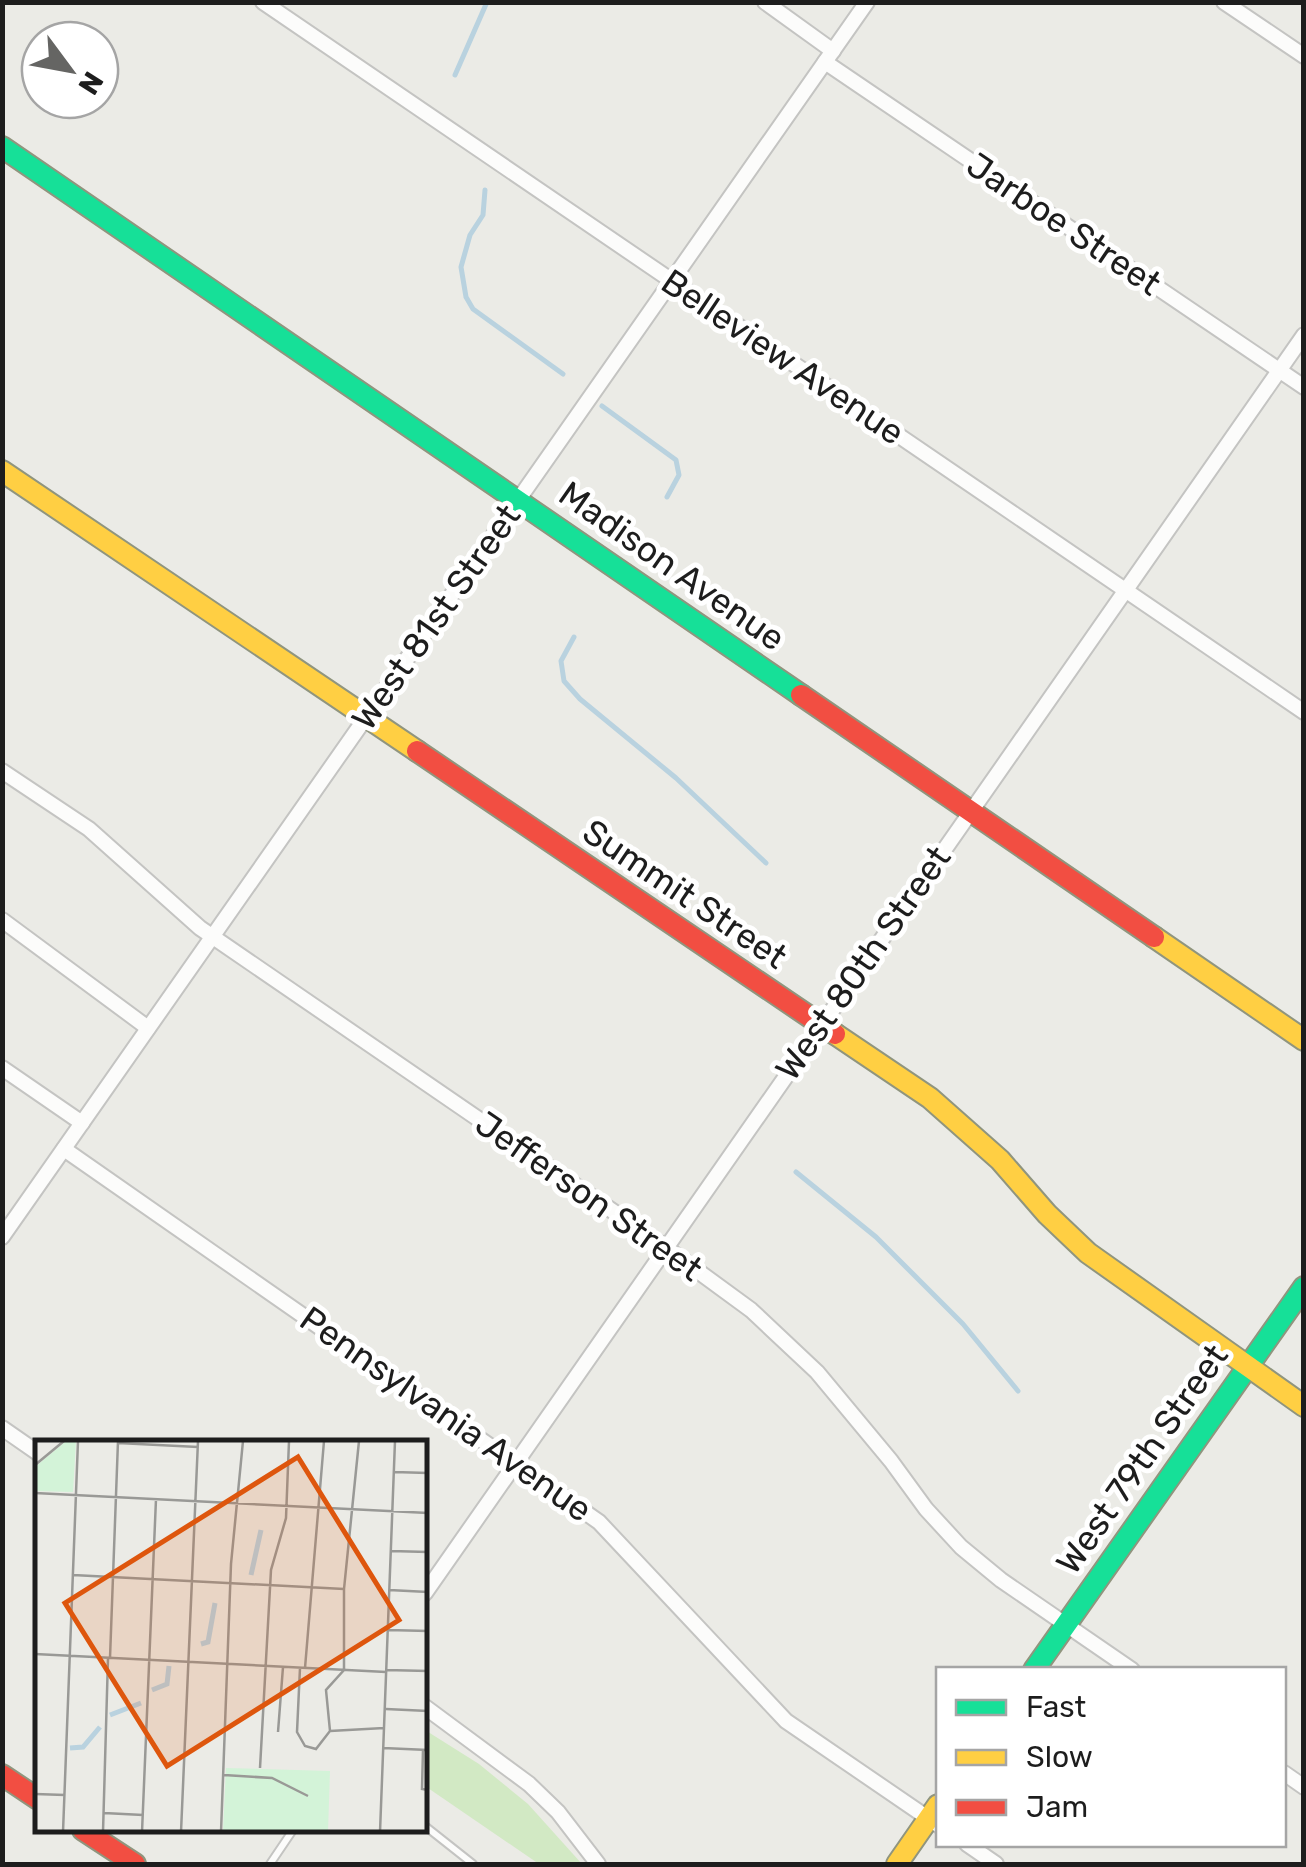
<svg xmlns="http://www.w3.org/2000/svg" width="1306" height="1867" font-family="Rubik,sans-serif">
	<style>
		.grass { fill: #d2e9c4 }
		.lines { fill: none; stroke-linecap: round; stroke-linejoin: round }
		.stream { stroke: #b9d2df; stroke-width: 5 }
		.lane-casing { stroke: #c4c4c2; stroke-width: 10 }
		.street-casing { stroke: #c4c4c2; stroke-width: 18 }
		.fast-casing { stroke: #90957e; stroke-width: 24 }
		.slow-casing { stroke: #90957e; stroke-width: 24 }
		.jam-casing { stroke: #90957e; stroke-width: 24 }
		.lane { stroke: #fcfcfb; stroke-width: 6 }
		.street { stroke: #fcfcfb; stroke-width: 14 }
		.fast { stroke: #16e098; stroke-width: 20 }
		.slow { stroke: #ffcf43; stroke-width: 20 }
		.jam { stroke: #f24e42; stroke-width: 20 }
		.labels { text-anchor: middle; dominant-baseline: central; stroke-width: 10; stroke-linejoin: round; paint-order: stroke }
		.street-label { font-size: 35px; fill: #1d1d1d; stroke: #fff }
		.inset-river { fill: none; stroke: #b9d2df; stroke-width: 5 }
		.inset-road { fill: none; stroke: #999996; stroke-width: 2.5 }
		.view { fill: #de560d; fill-opacity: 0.15; stroke: #de560d; stroke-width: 5 }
		.inset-edge { fill: none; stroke: #1d1d1d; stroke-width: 5 }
	</style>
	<rect width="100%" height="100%" fill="#ebebe6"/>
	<path class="grass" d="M425 1730 479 1764 528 1804 582 1864H539L425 1786Z"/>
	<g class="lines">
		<g class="stream">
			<path d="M455 75 487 2"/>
			<path d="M485 190 483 215 470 235 461 267 466 297 473 309 563 374"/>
			<path d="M602 406 676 460 679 475 667 497"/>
			<path d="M574 637 561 661 564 681 580 699 676 778 766 863"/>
			<path d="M796 1172 876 1237 963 1324 1018 1391"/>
		</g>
		<defs>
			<g id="lane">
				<path d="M425 1826 473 1864"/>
				<path d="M270 1864 293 1830"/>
			</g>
			<g id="street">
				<path d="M263 2 1304 712"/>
				<path d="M765 2 833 51"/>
				<path d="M1224 2 1304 56"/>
				<path d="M825 62 1304 387"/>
				<path d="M2 771 89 829 200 928 665 1247 751 1310 817 1372 891 1461 926 1509 961 1547 1001 1580 1132 1670"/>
				<path d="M2 920 148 1028"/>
				<path d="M2 1068 82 1123"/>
				<path d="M64 1149 599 1522 786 1721 938 1825"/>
				<path d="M2 1237 867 2"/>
				<path d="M2 1428 38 1453"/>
				<path d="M425 1593 1304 335"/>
				<path d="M425 1707 529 1784 558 1812 598 1864"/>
				<path d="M1284 1773 1304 1787"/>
				<path d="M967 1844 996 1864"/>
			</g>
			<g id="fast">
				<path d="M2 147 801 695"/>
				<path d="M1034 1670 1304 1287"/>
			</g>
			<g id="slow">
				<path d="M2 471 417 751"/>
				<path d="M1154 937 1304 1040"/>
				<path d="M835 1034 930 1098 1000 1160 1047 1214 1088 1253 1304 1406"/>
				<path d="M897 1864 938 1805"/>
			</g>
			<g id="jam">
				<path d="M801 695 1154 937"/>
				<path d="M417 751 835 1034"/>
				<path d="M2 1775 38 1799"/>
				<path d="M83 1830 135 1864"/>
			</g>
		</defs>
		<use href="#lane" class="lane-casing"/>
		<use href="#street" class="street-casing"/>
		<use href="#fast" class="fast-casing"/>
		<use href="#slow" class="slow-casing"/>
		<use href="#jam" class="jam-casing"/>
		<use href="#lane" class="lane"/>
		<use href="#street" class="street"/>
		<use href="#fast" class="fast"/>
		<use href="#slow" class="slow"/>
		<use href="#jam" class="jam"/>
	</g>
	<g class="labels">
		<g class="street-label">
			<text transform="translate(1064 224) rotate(34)">Jarboe Street</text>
			<text transform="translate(783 357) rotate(34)">Belleview Avenue</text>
			<text transform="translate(672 566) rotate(35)">Madison Avenue</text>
			<text transform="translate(436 617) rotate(-55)">West 81st Street</text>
			<text transform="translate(685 894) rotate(34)">Summit Street</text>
			<text transform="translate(863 963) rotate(-55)">West 80th Street</text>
			<text transform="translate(589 1196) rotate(35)">Jefferson Street</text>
			<text transform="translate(446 1414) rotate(35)">Pennsylvania Avenue</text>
			<text transform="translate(1142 1459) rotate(-55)">West 79th Street</text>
		</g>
	</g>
	<g transform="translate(35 1440)">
		<rect width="392" height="392" fill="#ebebe6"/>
		<path d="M31 1H41L38 52 0 51V27ZM191 328 295 331 293 392H188Z" fill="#d3f3d8"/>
		<path class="inset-river" d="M216 135 226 90M166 204 173 202 180 163M117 250 132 244 134 226M75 275 106 263M35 308 48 307 65 287"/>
		<path class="inset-road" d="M83 3 163 7M0 25 29 1M359 32 393 33M0 53 393 73M356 111 393 112M38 135 309 149M354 150 393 152M353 190 393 191M0 214 351 232M75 218 83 1M265 228 262 292 270 306 281 309 295 291 291 250 309 230V149L324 1M270 228 289 1M351 230 393 231M351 269 393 271M295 291 349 288M243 292 248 227M348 308 393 310M388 310 387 349 393 350M225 328 236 130 251 78 254 1M189 335 237 338 273 356M0 354 30 355M69 373 108 375M28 392 43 1M68 392 73 218M107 392 121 59M146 392 163 1M186 392 196 124 208 1M345 392 360 1"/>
		<path class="view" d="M263 17 364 180 132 326 30 163Z"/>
		<rect width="392" height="392" class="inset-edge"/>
	</g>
	<rect width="1306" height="1867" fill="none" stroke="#1d1d1d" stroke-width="10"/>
	<rect x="936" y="1667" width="350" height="180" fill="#ffffff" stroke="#a5a5a5" stroke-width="2.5"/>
	<rect x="956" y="1700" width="50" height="15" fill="#16e098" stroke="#a5a5a5" stroke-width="2.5"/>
	<text x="1026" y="1717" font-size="30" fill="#1d1d1d">Fast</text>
	<rect x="956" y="1750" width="50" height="15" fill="#ffcf43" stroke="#a5a5a5" stroke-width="2.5"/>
	<text x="1026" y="1767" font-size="30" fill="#1d1d1d">Slow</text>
	<rect x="956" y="1800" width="50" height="15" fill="#f24e42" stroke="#a5a5a5" stroke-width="2.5"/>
	<text x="1026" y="1817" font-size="30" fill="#1d1d1d">Jam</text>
	<g transform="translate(70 70) rotate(122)"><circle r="48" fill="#ffffff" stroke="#a5a5a5" stroke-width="2.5"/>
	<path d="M0-8L18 38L0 25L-18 38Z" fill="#656563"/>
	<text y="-15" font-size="28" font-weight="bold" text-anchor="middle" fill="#1d1d1d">N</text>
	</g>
</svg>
